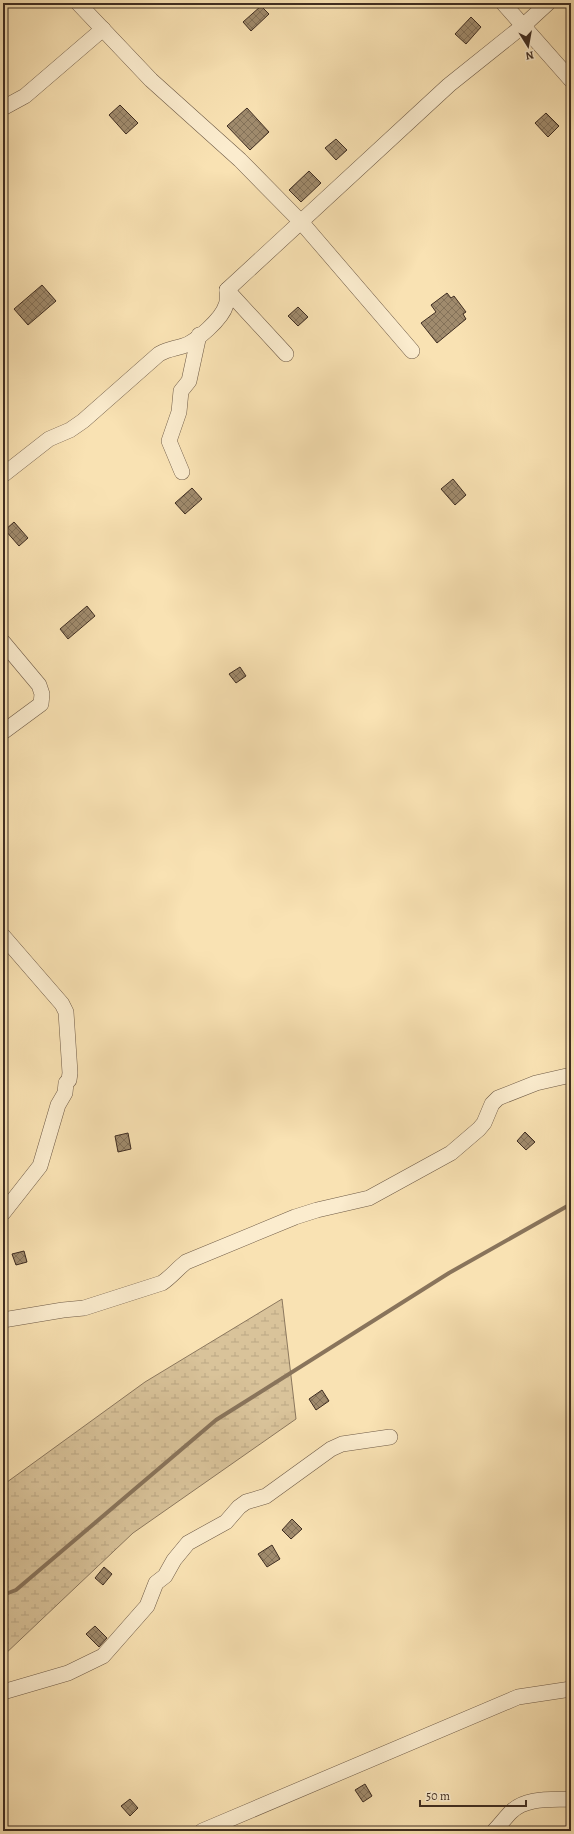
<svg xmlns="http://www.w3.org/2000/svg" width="574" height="1834" font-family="Alegreya,serif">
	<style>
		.wetland { fill: url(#wetland-marsh); stroke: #8c785e }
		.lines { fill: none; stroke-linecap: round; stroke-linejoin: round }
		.stream { stroke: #89745b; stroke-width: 4 }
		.building { fill: url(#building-cross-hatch); stroke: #3f2d21 }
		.minor-casing { stroke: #6e5a46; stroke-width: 16 }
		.minor { stroke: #fbecce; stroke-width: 15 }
	</style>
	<defs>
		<pattern id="wetland-marsh" width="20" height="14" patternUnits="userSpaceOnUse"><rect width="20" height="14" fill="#d9c39a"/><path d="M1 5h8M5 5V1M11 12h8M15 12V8" fill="none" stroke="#bba884"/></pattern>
		<pattern id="building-cross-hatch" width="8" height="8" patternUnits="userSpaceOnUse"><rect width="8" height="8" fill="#a08b6d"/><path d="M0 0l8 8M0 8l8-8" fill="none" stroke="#847259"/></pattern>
	</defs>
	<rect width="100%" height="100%" fill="#f9e2b3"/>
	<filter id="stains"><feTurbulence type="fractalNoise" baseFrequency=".005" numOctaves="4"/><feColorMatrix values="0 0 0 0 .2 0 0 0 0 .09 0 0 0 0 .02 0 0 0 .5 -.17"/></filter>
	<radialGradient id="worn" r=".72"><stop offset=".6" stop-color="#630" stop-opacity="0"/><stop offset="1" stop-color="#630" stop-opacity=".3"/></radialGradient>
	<path class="wetland" d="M282 1299 296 1419 133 1533 3 1656V1485L145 1382Z"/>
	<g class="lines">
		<path class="stream" d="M3 1595 16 1590 216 1420 449 1273 571 1204"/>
	</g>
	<g class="building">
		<path d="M261 6 269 14 251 31 243 22Z"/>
		<path d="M471 17 481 27 466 44 455 34Z"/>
		<path d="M120 105 138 123 126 134 109 115Z"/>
		<path d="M247 108 269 132 250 150 227 126Z"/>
		<path d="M546 113 559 126 548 137 535 123Z"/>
		<path d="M336 139 347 150 336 160 325 148Z"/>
		<path d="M309 171 321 183 301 202 289 190Z"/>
		<path d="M42 285 56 301 28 325 14 309Z"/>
		<path d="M447 293 451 298 454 296 466 312 463 314 466 319 437 343 421 323 436 312 431 305Z"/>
		<path d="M298 307 308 317 298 326 288 316Z"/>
		<path d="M453 479 466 495 455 505 441 489Z"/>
		<path d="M192 488 202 499 185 514 175 503Z"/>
		<path d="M14 522 28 538 19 546 5 530Z"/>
		<path d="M87 606 95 616 68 639 60 629Z"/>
		<path d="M240 667 246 676 236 683 229 674Z"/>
		<path d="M525 1132 535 1142 526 1150 517 1141Z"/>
		<path d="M128 1133 131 1149 118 1152 115 1136Z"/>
		<path d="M24 1251 27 1262 16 1265 12 1254Z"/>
		<path d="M322 1390 329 1401 316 1410 309 1399Z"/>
		<path d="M292 1519 302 1529 291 1539 282 1530Z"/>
		<path d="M272 1545 280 1559 267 1567 258 1554Z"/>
		<path d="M104 1567 112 1574 103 1585 95 1578Z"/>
		<path d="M95 1626 107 1638 99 1647 86 1634Z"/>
		<path d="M365 1784 372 1796 363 1802 355 1790Z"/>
		<path d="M130 1799 138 1808 130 1816 121 1806Z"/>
	</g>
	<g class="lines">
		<defs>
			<g id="minor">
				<path d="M78 3 151 80 240 160 302 223 412 351"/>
				<path d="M503 3 571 80"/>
				<path d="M3 108 25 96 103 29"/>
				<path d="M227 290 286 354"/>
				<path d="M182 472 169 441 179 412 181 391 189 381 199 335"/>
				<path d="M3 475 49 439 70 430 83 421 159 354C168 349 173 349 183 346 196 342 222 319 226 305 228 301 227 294 227 290L449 85 524 25 548 3"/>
				<path d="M3 642 39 685 42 694 41 704 3 732"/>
				<path d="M3 936 62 1004 66 1012 70 1073 69 1080 66 1083 65 1093 58 1105 40 1166 3 1213"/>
				<path d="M3 1320 63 1310 84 1308 162 1283C171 1277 177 1269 186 1262L295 1217 317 1210 369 1198 451 1153 479 1129 484 1123 492 1104 498 1098 536 1083 571 1075"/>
				<path d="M3 1692 68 1673 103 1656 147 1606 156 1583 165 1576 174 1560 188 1543 226 1522 239 1507 246 1502 266 1496 331 1449 342 1444 390 1437"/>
				<path d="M202 1831 518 1697 571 1689"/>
				<path d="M494 1831C500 1825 505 1818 511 1812 526 1797 551 1800 571 1799"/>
			</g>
		</defs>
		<use href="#minor" class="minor-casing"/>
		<use href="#minor" class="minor"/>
	</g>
	<rect width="574" height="1834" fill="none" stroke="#f9e2b3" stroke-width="16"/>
	<rect x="4" y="4" width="566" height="1826" fill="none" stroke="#3f2d21" stroke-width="2"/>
	<rect x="8" y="8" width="558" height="1818" fill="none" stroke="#3f2d21"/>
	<g transform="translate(528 46) rotate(169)" stroke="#fbecce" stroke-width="3" paint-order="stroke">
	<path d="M0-3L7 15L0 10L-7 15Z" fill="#3f2d21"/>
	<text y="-6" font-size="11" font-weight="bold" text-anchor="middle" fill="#3f2d21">N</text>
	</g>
	<path d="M420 1800v6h106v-6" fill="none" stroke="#3f2d21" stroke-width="2"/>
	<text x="426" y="1800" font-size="12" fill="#3f2d21" stroke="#fbecce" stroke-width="3" paint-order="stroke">50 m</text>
	<rect width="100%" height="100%" filter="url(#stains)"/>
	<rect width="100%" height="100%" fill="url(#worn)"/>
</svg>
